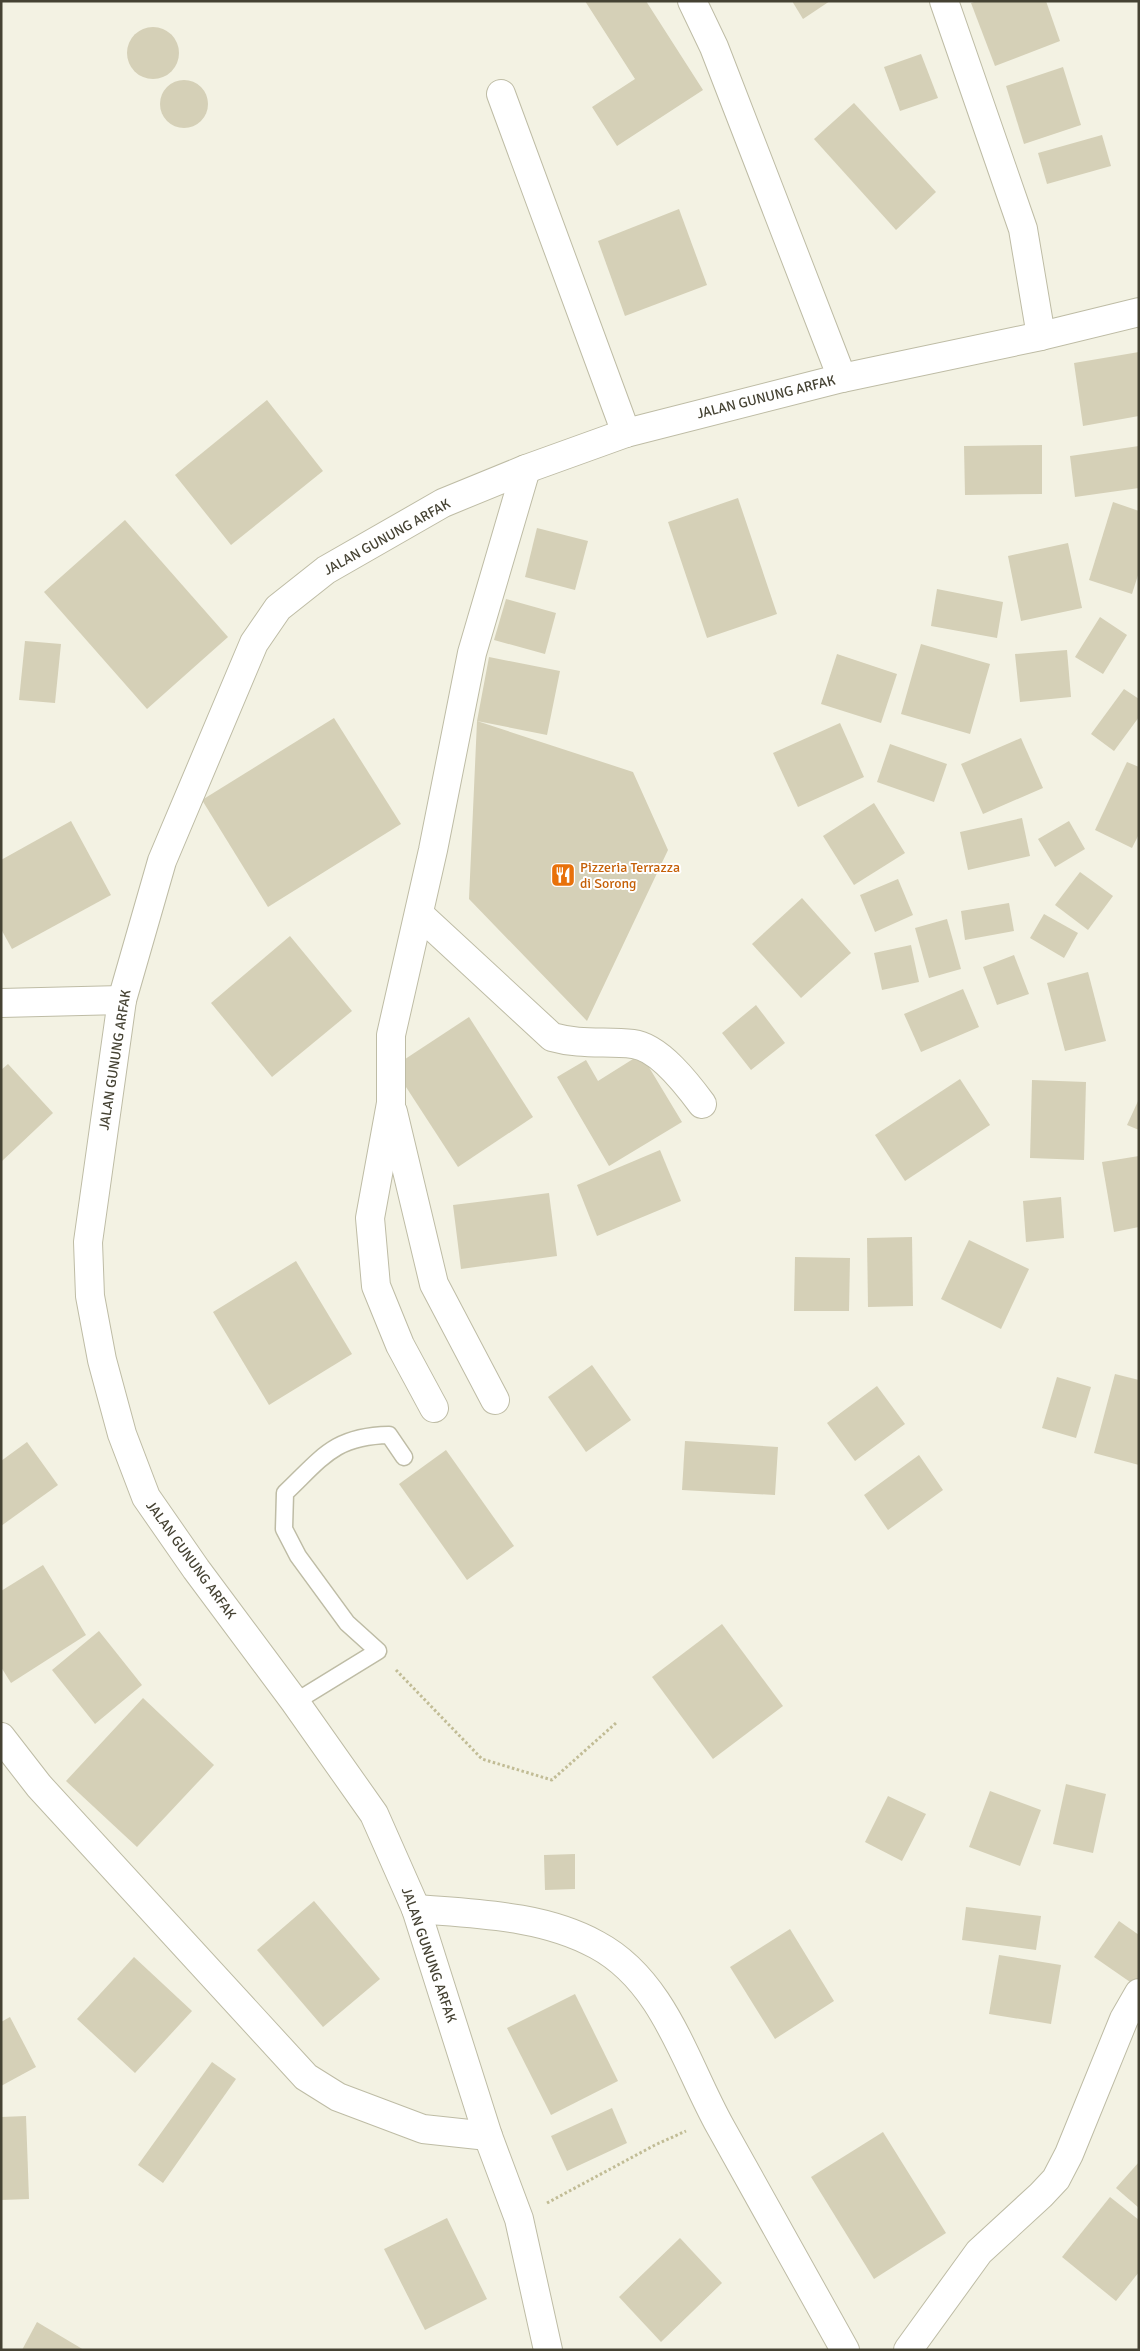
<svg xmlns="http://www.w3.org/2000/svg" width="1140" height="2351" font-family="Signika,sans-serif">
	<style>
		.building { fill: #d5d0b7 }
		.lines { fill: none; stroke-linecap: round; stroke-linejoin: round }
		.service-casing { stroke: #bebca5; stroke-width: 19 }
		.minor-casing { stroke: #bebca5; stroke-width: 30 }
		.tertiary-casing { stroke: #bebca5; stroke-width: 30 }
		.path { stroke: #c1bc95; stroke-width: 3; stroke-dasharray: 2.5 2.5; stroke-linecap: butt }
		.service { stroke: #fff; stroke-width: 16 }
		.minor { stroke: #fff; stroke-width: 28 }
		.tertiary { stroke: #fff; stroke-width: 28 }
		.labels { text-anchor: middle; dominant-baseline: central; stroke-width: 4; stroke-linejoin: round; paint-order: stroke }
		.street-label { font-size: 14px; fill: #454233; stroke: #fff }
		.food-label { font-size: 14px; fill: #c56008; stroke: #fff; text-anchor: start }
	</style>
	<rect width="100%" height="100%" fill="#f3f2e3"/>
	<g class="building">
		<path d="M585 1H646L703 90 617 146 592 107 635 79Z"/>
		<path d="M792 1H830L803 19Z"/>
		<path d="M977 1H1046L1060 41 995 66 971 3Z"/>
		<circle cx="153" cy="53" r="26"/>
		<path d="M921 54 938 98 900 111 884 67Z"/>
		<path d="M1063 67 1081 125 1024 144 1006 86Z"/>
		<circle cx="184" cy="104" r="24"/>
		<path d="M854 103 936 192 896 230 814 139Z"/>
		<path d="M1102 135 1111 166 1047 184 1038 153Z"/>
		<path d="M679 209 707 285 625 316 598 241Z"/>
		<path d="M1139 352V416L1083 426 1074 363Z"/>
		<path d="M267 400 323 471 231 545 175 475Z"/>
		<path d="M1042 445V494L965 495 964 446Z"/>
		<path d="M1139 446V488L1075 497 1070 456Z"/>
		<path d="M738 498 777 614 707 638 668 522Z"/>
		<path d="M1113 502 1139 511V572L1132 594 1089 580Z"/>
		<path d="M125 520 228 637 147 709 44 592Z"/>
		<path d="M537 528 588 541 575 590 525 577Z"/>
		<path d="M1068 543 1082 608 1021 621 1008 556Z"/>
		<path d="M937 589 1003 602 997 638 931 626Z"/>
		<path d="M506 599 556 613 545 654 494 640Z"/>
		<path d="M1100 617 1127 635 1103 674 1075 657Z"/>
		<path d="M25 641 61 644 55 703 19 700Z"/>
		<path d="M921 644 990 664 970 734 901 714Z"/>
		<path d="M1067 650 1071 697 1020 702 1015 654Z"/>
		<path d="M837 654 897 674 881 723 821 704Z"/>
		<path d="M489 657 560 671 547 735 477 721 633 772 668 850 587 1021 469 899 477 721Z"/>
		<path d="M1124 689 1139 699V717L1114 751 1091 734Z"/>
		<path d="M334 718 401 824 268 907 202 800Z"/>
		<path d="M840 723 864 777 798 807 773 753Z"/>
		<path d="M1021 738 1043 788 983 814 961 764Z"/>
		<path d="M890 744 947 764 934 802 877 782Z"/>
		<path d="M1127 762 1139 767V834L1132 848 1095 830Z"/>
		<path d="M874 803 905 853 854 885 823 836Z"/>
		<path d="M1022 818 1030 856 968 870 960 832Z"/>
		<path d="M71 821 111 895 12 949 1 929V860Z"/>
		<path d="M1069 821 1085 849 1055 867 1038 839Z"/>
		<path d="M1080 872 1113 896 1088 930 1055 905Z"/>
		<path d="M898 879 913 915 875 932 860 895Z"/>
		<path d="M802 898 851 953 801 998 752 944Z"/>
		<path d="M1009 903 1014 931 965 940 961 911Z"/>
		<path d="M1044 914 1078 933 1064 958 1030 938Z"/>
		<path d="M947 919 961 969 929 978 915 928Z"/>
		<path d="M290 936 352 1011 272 1077 211 1003Z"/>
		<path d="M911 945 919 982 882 990 874 953Z"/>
		<path d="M1014 955 1029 994 997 1005 983 967Z"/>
		<path d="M1088 972 1106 1041 1065 1051 1047 983Z"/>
		<path d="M963 989 979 1027 921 1052 904 1014Z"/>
		<path d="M756 1005 785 1043 751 1070 722 1033Z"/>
		<path d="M469 1017 533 1117 458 1167 393 1067Z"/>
		<path d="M641 1054 682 1122 609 1166 557 1077 586 1060 598 1081Z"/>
		<path d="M8 1064 53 1113 1 1162V1070Z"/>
		<path d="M960 1079 990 1125 905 1181 875 1135Z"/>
		<path d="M1032 1080 1086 1082 1084 1160 1030 1158Z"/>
		<path d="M1139 1099V1130L1127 1125Z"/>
		<path d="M660 1150 681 1201 597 1236 577 1185Z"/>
		<path d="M1139 1156V1227L1114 1232 1102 1162Z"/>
		<path d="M549 1193 557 1256 461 1269 453 1205Z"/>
		<path d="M1061 1197 1064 1238 1026 1242 1023 1201Z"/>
		<path d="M912 1237 913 1306 868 1307 867 1238Z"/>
		<path d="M969 1240 1029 1269 1001 1329 941 1299Z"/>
		<path d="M795 1257 850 1258 849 1311H794Z"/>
		<path d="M296 1261 352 1354 269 1405 213 1312Z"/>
		<path d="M592 1365 631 1420 586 1452 548 1397Z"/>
		<path d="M1115 1374 1139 1380V1465L1094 1453Z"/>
		<path d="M1057 1377 1091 1387 1076 1438 1042 1428Z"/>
		<path d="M877 1386 905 1424 855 1461 827 1423Z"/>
		<path d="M685 1441 778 1447 775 1495 682 1490Z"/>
		<path d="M27 1442 58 1485 1 1526V1461Z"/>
		<path d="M446 1450 514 1546 467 1580 399 1484Z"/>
		<path d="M919 1455 943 1490 888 1530 864 1495Z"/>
		<path d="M43 1565 86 1635 11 1683 1 1667V1591Z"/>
		<path d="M722 1624 783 1706 713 1759 652 1677Z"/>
		<path d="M99 1631 142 1685 95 1724 52 1670Z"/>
		<path d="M143 1698 214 1765 137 1847 66 1781Z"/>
		<path d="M1066 1784 1106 1794 1093 1853 1053 1844Z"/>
		<path d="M990 1791 1041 1810 1020 1866 969 1847Z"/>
		<path d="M888 1796 926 1814 902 1861 865 1842Z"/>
		<path d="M575 1854V1889L545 1890 544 1855Z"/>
		<path d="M314 1901 380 1979 323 2027 257 1950Z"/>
		<path d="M966 1907 1041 1916 1036 1950 962 1940Z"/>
		<path d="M1119 1921 1139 1935V1977L1133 1984 1094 1957Z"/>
		<path d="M790 1929 834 2001 775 2039 730 1967Z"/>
		<path d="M999 1955 1061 1965 1051 2024 989 2014Z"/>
		<path d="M134 1957 192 2011 135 2073 77 2019Z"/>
		<path d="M575 1994 618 2081 551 2115 507 2028Z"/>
		<path d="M10 2017 36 2067 1 2086V2022Z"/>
		<path d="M212 2062 236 2079 163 2183 138 2165Z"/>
		<path d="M612 2108 627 2143 567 2171 551 2136Z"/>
		<path d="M26 2116 29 2199 1 2200V2117Z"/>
		<path d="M883 2132 946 2233 874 2279 811 2177Z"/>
		<path d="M1139 2162V2208L1116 2188Z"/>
		<path d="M1110 2197 1139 2220V2272L1116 2301 1062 2257Z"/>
		<path d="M447 2218 487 2299 425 2330 384 2249Z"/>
		<path d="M680 2238 722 2283 661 2342 619 2297Z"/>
		<path d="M37 2322 84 2350H22Z"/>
	</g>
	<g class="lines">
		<defs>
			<path id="service" d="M295 1702 378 1651 347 1623 298 1556 284 1529 285 1493C322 1458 334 1436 389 1435L404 1457"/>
			<g id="minor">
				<path d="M692 1 714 47 842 378"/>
				<path d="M944 1 1023 229 1041 336"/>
				<path d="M501 94 626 433"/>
				<path d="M419 914 552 1037C580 1045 605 1041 633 1044 659 1047 688 1085 702 1104"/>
				<path d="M1 1003 122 1000"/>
				<path d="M393 1112 434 1284 495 1400"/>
				<path d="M434 1408 400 1345 376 1286 370 1218 391 1103V1035L433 850 472 653 526 469"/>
				<path d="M1 1737 39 1786 306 2077 338 2097 423 2129 488 2136"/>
				<path d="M416 1909C476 1914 543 1915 597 1945 664 1981 685 2063 720 2126 762 2200 803 2275 845 2350"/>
				<path d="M908 2350 979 2252 1041 2195 1056 2179 1069 2154 1124 2019 1139 1993"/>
			</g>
			<path id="tertiary" d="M548 2350 519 2219 488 2136 416 1909 374 1814 295 1702 196 1569 146 1497 122 1434 102 1360 90 1296 88 1242 122 1000 162 861 254 643 278 608 326 570 443 503 526 469 626 433 842 378 1041 336 1139 312"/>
		</defs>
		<use href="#service" class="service-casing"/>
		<use href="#minor" class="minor-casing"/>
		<use href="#tertiary" class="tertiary-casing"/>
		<g class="path">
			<path d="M396 1670 482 1759 552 1780 616 1723"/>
			<path d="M547 2203 655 2145 686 2131"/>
		</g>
		<use href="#service" class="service"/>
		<use href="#minor" class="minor"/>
		<use href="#tertiary" class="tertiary"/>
	</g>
	<defs>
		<symbol id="restaurant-square" viewBox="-11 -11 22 22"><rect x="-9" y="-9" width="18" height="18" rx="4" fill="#e8710a" stroke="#fff"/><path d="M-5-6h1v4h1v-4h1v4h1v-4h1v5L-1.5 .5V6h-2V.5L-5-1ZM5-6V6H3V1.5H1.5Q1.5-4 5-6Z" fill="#fff"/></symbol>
	</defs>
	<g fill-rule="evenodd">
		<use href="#restaurant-square" x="549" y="861" width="28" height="28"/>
	</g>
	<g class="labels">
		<g class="street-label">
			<text transform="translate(766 397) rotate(-14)">JALAN GUNUNG ARFAK</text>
			<text transform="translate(387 537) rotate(-29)">JALAN GUNUNG ARFAK</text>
			<text transform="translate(115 1060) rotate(-81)">JALAN GUNUNG ARFAK</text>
			<text transform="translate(191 1560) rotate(54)">JALAN GUNUNG ARFAK</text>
			<text transform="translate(429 1955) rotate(71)">JALAN GUNUNG ARFAK</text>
		</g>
		<g class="food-label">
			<text x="580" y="867">Pizzeria Terrazza<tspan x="580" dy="16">di Sorong</tspan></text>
		</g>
	</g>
	<rect width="1140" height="2351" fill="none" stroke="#454233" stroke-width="5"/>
</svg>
